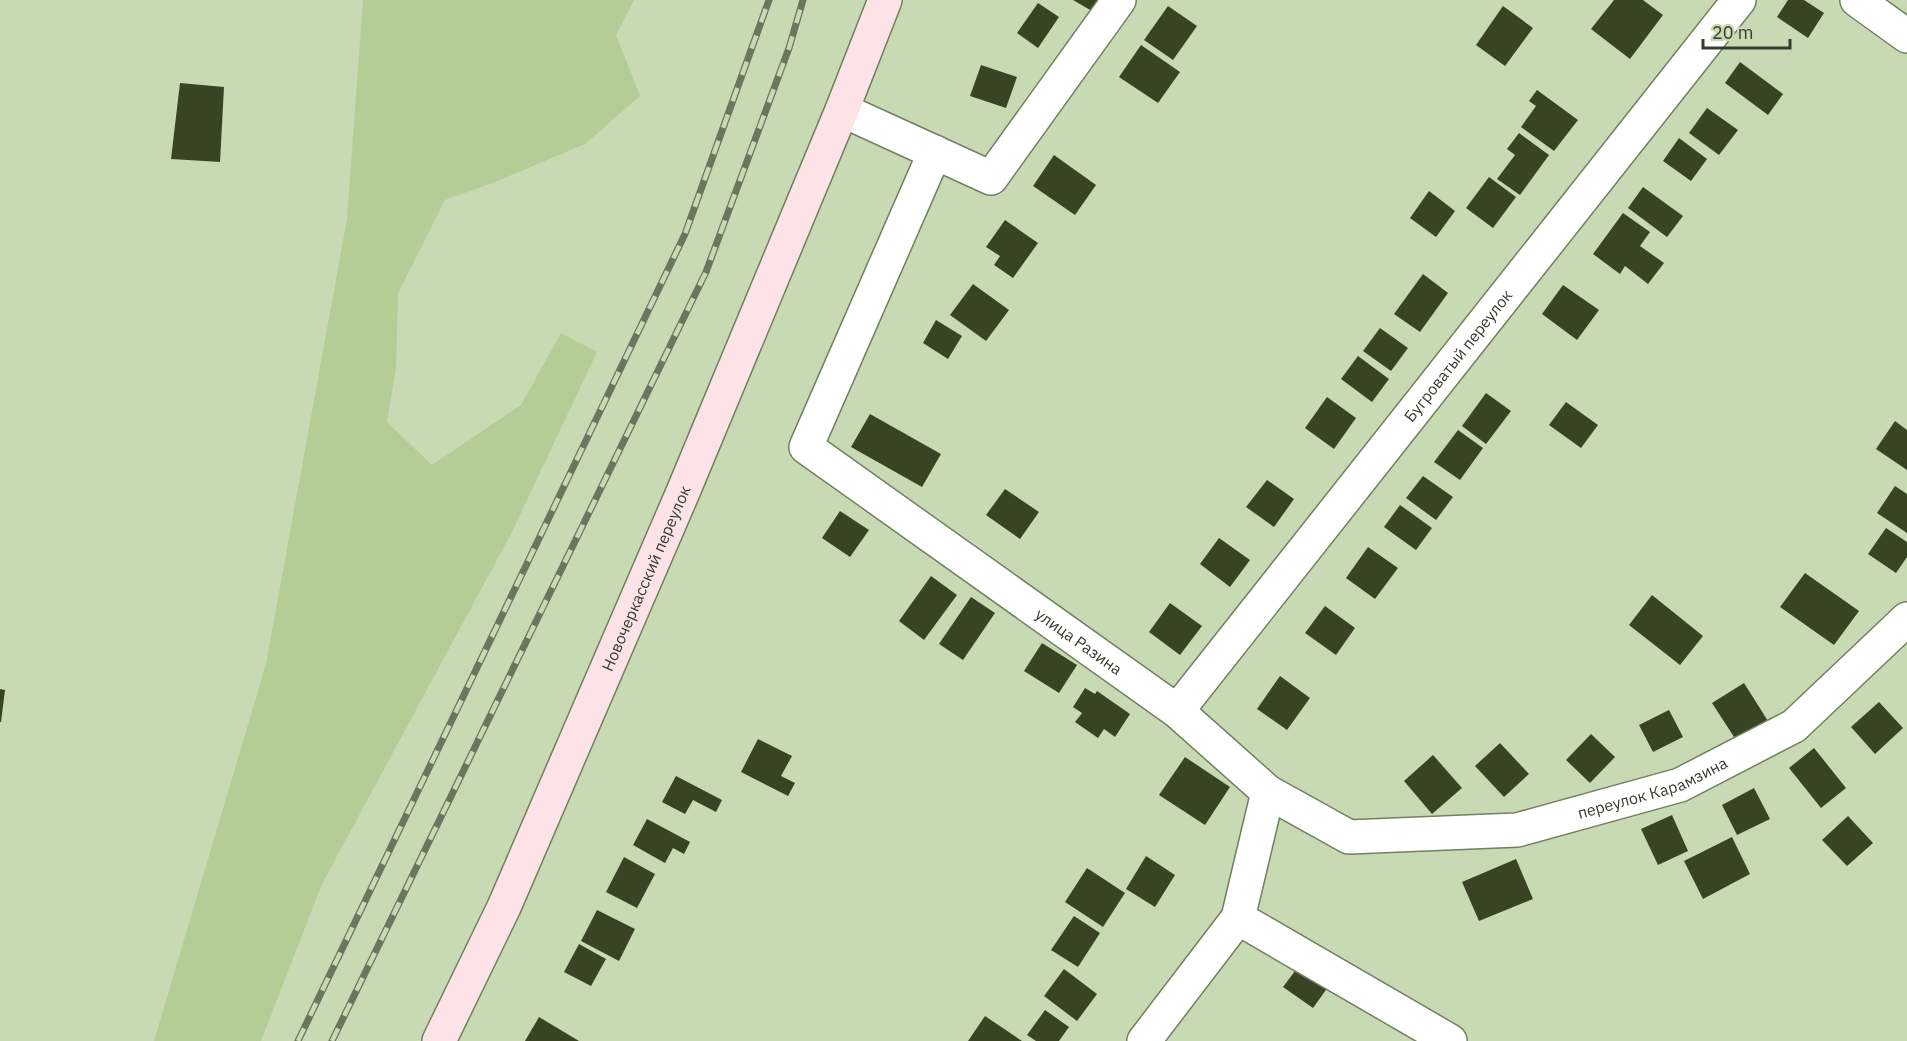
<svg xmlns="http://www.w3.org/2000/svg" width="1907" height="1041" font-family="'IBM Plex Sans',sans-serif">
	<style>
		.green { fill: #b4cc95 }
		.building { fill: #384525 }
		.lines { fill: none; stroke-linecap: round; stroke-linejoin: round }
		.minor-casing { stroke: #71805e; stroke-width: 36 }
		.secondary-casing { stroke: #71805e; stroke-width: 36 }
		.minor { stroke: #fff; stroke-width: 33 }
		.secondary { stroke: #fde3e8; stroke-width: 33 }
		.rail-casing { stroke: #6b765e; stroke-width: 7 }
		.rail { stroke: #c8dab4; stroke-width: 4.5; stroke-dasharray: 14; stroke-linecap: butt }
		.labels { text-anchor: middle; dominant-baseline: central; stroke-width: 6; stroke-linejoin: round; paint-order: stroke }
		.street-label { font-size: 16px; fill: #353c2d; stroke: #c8dab4 }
	</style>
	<rect width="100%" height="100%" fill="#c8dab4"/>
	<path class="green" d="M363 0H634L616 35 640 96 585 144 495 182 445 200 398 293 396 368 387 422 432 465 521 405 561 333 597 352 511 534 322 884 261 1041H154L266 664 347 219Z"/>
	<g class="building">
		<path d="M1073 0H1099L1092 11Z"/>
		<path d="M1614 0H1643L1663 15 1630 59 1591 29Z"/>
		<path d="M1788 0H1804L1824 13 1808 38 1777 17Z"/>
		<path d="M1038 3 1059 17 1038 48 1017 33Z"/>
		<path d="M1168 6 1197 26 1173 60 1144 40Z"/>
		<path d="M1503 6 1533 28 1505 66 1476 45Z"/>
		<path d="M1141 45 1180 72 1158 103 1119 77Z"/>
		<path d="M1740 62 1783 94 1768 115 1725 83Z"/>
		<path d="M981 65 1017 77 1006 108 970 96Z"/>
		<path d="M180 83 224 87 220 162 171 159Z"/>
		<path d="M1537 90 1578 120 1554 151 1521 127 1536 106 1529 101Z"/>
		<path d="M1707 108 1738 130 1719 155 1689 133Z"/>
		<path d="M1519 133 1549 155 1520 195 1497 179 1515 155 1507 149Z"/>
		<path d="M1679 138 1707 159 1691 181 1663 161Z"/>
		<path d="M1054 155 1096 185 1075 215 1033 186Z"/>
		<path d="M1489 177 1516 197 1493 228 1466 208Z"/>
		<path d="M1643 187 1683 216 1667 237 1628 208Z"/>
		<path d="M1429 191 1455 211 1436 237 1410 218Z"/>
		<path d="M1623 213 1650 232 1640 246 1664 263 1648 284 1625 266 1620 274 1593 254Z"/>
		<path d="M1005 220 1038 243 1013 278 994 265 1000 256 986 247Z"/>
		<path d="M1423 274 1448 293 1420 332 1394 314Z"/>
		<path d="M973 284 1009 310 986 341 950 315Z"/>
		<path d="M1563 285 1599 310 1577 340 1542 314Z"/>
		<path d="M936 320 962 336 948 359 923 343Z"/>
		<path d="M1380 328 1408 348 1391 371 1363 351Z"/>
		<path d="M1358 356 1389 379 1372 402 1341 379Z"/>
		<path d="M1486 393 1511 411 1486 444 1462 426Z"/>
		<path d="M1327 397 1356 418 1334 449 1305 428Z"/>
		<path d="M1566 402 1598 425 1581 448 1549 425Z"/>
		<path d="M870 414 941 454 922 487 851 447Z"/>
		<path d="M1895 421 1907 430V470L1876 449Z"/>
		<path d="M1458 430 1483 448 1460 480 1434 462Z"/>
		<path d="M1423 476 1453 497 1436 520 1406 498Z"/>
		<path d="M1267 480 1294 499 1274 527 1246 507Z"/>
		<path d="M1895 486 1907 494V533L1877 513Z"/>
		<path d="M1005 489 1039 512 1020 539 986 515Z"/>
		<path d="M1400 505 1432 528 1416 550 1384 527Z"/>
		<path d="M840 511 869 530 850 557 822 538Z"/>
		<path d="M1886 528 1907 542V557L1896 573 1868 554Z"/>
		<path d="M1219 538 1250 560 1230 587 1200 564Z"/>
		<path d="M1368 547 1398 568 1375 599 1346 578Z"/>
		<path d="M1805 573 1859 611 1834 645 1780 607Z"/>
		<path d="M931 576 957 595 924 640 899 621Z"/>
		<path d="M1652 595 1703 636 1680 665 1629 625Z"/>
		<path d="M971 597 995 613 963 660 939 644Z"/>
		<path d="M1170 603 1202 626 1180 655 1149 632Z"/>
		<path d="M1325 606 1355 628 1336 655 1305 633Z"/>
		<path d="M1042 643 1077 665 1059 693 1024 671Z"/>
		<path d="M1280 676 1310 698 1287 730 1257 709Z"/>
		<path d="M1744 683 1768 721 1736 740 1712 703Z"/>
		<path d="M1085 688 1095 694 1097 691 1130 714 1115 737 1104 729 1098 738 1075 722 1082 713 1073 707Z"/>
		<path d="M0 689 5 690 1 722H0Z"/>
		<path d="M1879 702 1903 728 1875 754 1851 727Z"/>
		<path d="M1669 710 1683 737 1653 752 1639 725Z"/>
		<path d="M1591 734 1615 757 1590 783 1566 760Z"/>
		<path d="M758 739 792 756 781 776 795 783 788 796 741 772Z"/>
		<path d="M1500 743 1529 774 1504 797 1475 766Z"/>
		<path d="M1814 748 1846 788 1821 808 1789 768Z"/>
		<path d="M1433 755 1462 788 1432 814 1404 781Z"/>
		<path d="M1185 757 1230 787 1205 825 1159 795Z"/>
		<path d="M676 776 722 800 716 812 693 800 685 814 662 802Z"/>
		<path d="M1754 788 1770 819 1737 835 1722 805Z"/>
		<path d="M1672 815 1688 851 1658 865 1641 829Z"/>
		<path d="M1848 816 1873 843 1847 866 1822 840Z"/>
		<path d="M647 819 690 842 684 854 673 848 665 863 633 845Z"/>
		<path d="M1732 837 1750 874 1703 899 1684 861Z"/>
		<path d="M1146 856 1175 875 1155 907 1126 889Z"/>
		<path d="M624 857 655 874 637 908 606 892Z"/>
		<path d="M1516 859 1533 899 1479 921 1462 882Z"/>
		<path d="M1087 868 1125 893 1103 927 1065 902Z"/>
		<path d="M597 910 635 929 619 961 581 941Z"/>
		<path d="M1074 916 1100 933 1078 967 1051 950Z"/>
		<path d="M579 944 606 959 591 986 564 972Z"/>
		<path d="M1304 959 1333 980 1313 1008 1283 987Z"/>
		<path d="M1064 969 1097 994 1077 1021 1044 996Z"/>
		<path d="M1045 1010 1069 1027 1059 1041H1036L1027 1035Z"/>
		<path d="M985 1016 1022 1041H968Z"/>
		<path d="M539 1017 579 1041H525Z"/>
	</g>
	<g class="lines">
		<defs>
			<g id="minor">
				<path d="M1857 0 1907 36"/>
				<path d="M842 110 991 178 1119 0"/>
				<path id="s1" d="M935 152 806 447 1177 711 1268 792 1349 837 1517 830 1680 785 1794 726 1907 619"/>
				<path id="s2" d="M1177 711 1739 0"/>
				<path d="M1238 918 1450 1041"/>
				<path d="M1144 1041 1238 918 1268 792"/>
			</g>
			<g id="secondary">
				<path id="s3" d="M439 1041 504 907 683 492 842 110 885 0"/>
			</g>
		</defs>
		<use href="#minor" class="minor-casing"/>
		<use href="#secondary" class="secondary-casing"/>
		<use href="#minor" class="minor"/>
		<use href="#secondary" class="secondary"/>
		<defs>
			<g id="rail">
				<path d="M298 1041 685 234 769 0"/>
				<path d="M332 1041 706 272 789 48 803 0"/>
			</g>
		</defs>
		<use href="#rail" class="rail-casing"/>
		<use href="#rail" class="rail"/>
	</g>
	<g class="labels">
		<g class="street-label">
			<text stroke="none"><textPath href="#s2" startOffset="453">Бугроватый переулок</textPath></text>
			<text stroke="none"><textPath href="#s3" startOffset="507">Новочеркасский переулок</textPath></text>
			<text stroke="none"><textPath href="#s1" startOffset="657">улица Разина</textPath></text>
			<text stroke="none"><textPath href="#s1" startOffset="1302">переулок Карамзина</textPath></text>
		</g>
	</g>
	<path d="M1703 39v9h87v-9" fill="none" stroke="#353c2d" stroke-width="3"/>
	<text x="1712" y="39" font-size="18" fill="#353c2d" stroke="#c8dab4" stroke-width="4.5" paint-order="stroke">20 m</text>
</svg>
